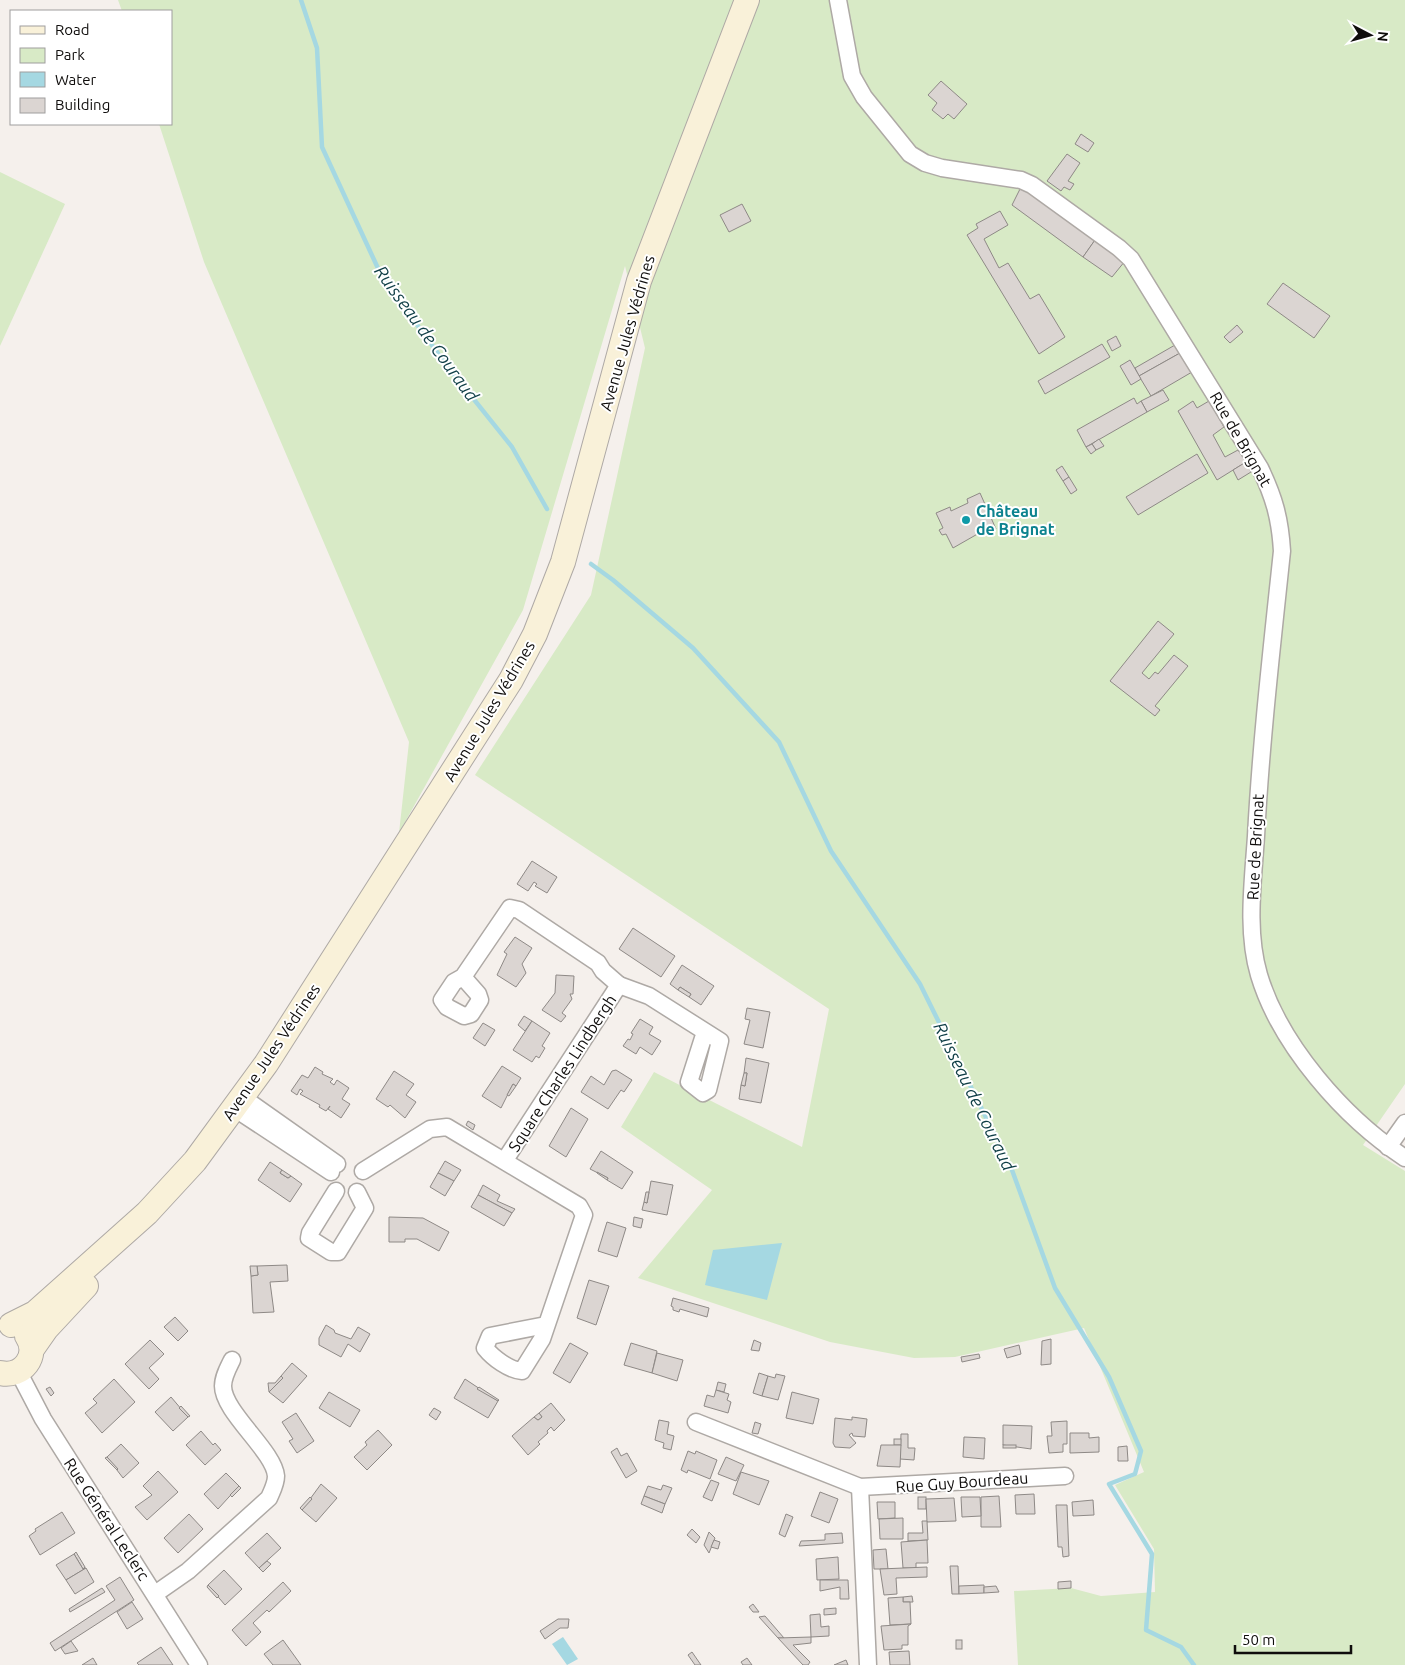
<svg xmlns="http://www.w3.org/2000/svg" width="1405" height="1665" font-family="Ubuntu,sans-serif">
	<style>
		.green { fill: #d8eac6 }
		.water { fill: #a5d8e2 }
		.lines { fill: none; stroke-linecap: round; stroke-linejoin: round }
		.stream { stroke: #a5d8e2; stroke-width: 4.5 }
		.building { fill: #dbd5d2; stroke: #8e8986 }
		.minor-casing { stroke: #aea9a5; stroke-width: 19 }
		.secondary-casing { stroke: #aea9a5; stroke-width: 26 }
		.minor { stroke: #fff; stroke-width: 16 }
		.secondary { stroke: #f9f1d9; stroke-width: 24 }
		.culture-dot { fill: #0f9aa8; stroke: #fff; stroke-width: 2 }
		.labels { text-anchor: middle; dominant-baseline: central; stroke-width: 4; stroke-linejoin: round; paint-order: stroke }
		.street-label { font-size: 16px; fill: #0f0d0c; stroke: #fff }
		.culture-label { font-size: 16px; font-weight: bold; fill: #0d838f; stroke: #fff; text-anchor: start }
		.water-label { font-size: 18px; font-style: italic; fill: #0f3e46; stroke: #fff }
	</style>
	<rect width="100%" height="100%" fill="#f5f0ec"/>
	<g class="green">
		<path d="M118 0H1405V1084L1363 1145 1405 1171V1665H1018L1014 1591 1071 1588 1101 1596 1155 1592 1154 1549 1115 1485 1144 1472 1084 1328 955 1357 914 1358 830 1342 638 1278 712 1190 621 1127 654 1072 802 1147 829 1009 475 775 591 595 645 348 625 266 523 610 399 833 409 742 204 262 159 124H171V11H122Z"/>
		<path d="M0 172 65 204 0 346Z"/>
	</g>
	<g class="water">
		<path d="M782 1243 767 1300 705 1285 713 1250Z"/>
		<path d="M563 1637 578 1659 567 1665 552 1644Z"/>
	</g>
	<g class="lines">
		<g class="stream">
			<path d="M301 0 317 48 322 147 382 277 448 367 512 447 547 509"/>
			<path d="M591 564 613 580 693 648 779 742 831 851 920 984 1012 1170 1055 1288 1109 1377 1141 1451 1135 1474 1109 1484 1152 1554 1146 1630 1181 1647 1194 1665"/>
		</g>
	</g>
	<g class="building">
		<path d="M941 81 967 104 954 119 948 114 943 119 932 110 937 103 928 95Z"/>
		<path d="M1081 134 1094 143 1088 152 1075 144Z"/>
		<path d="M1067 154 1080 163 1068 181 1074 184 1070 190 1064 187 1061 191 1047 181Z"/>
		<path d="M1021 187 1095 240 1083 257 1012 205Z"/>
		<path d="M742 204 751 221 729 232 720 215Z"/>
		<path d="M1000 211 1008 225 984 239 999 268 1008 263 1030 299 1039 294 1065 337 1039 354 967 235 978 228 976 224Z"/>
		<path d="M1095 240 1125 261 1112 277 1083 257Z"/>
		<path d="M1283 283 1330 316 1314 338 1267 304Z"/>
		<path d="M1237 325 1243 332 1230 343 1224 337Z"/>
		<path d="M1116 336 1121 346 1112 351 1107 341Z"/>
		<path d="M1102 344 1110 357 1045 394 1038 381Z"/>
		<path d="M1175 345 1180 353 1139 376 1135 368Z"/>
		<path d="M1180 353 1192 372 1151 396 1139 376Z"/>
		<path d="M1130 360 1141 379 1131 385 1120 366Z"/>
		<path d="M1163 390 1169 400 1147 412 1141 401Z"/>
		<path d="M1134 398 1137 404 1141 401 1147 412 1086 447 1077 430Z"/>
		<path d="M1193 401 1197 408 1209 401 1224 427 1213 435 1225 457 1238 450 1246 462 1217 480 1178 411Z"/>
		<path d="M1099 439 1104 446 1096 450 1092 444Z"/>
		<path d="M1092 444 1096 450 1091 454 1086 447Z"/>
		<path d="M1197 454 1208 473 1138 515 1126 497Z"/>
		<path d="M1246 462 1251 472 1238 480 1233 470Z"/>
		<path d="M1062 466 1069 477 1063 481 1056 470Z"/>
		<path d="M1069 477 1077 490 1071 494 1063 481Z"/>
		<path d="M980 493 996 529 983 535 981 532 953 548 946 534 942 535 939 530 943 528 936 513 950 507 951 511 968 503 967 499Z"/>
		<path d="M1158 621 1174 634 1142 673 1149 679 1155 672 1158 674 1174 655 1188 666 1155 706 1160 710 1155 716 1110 681Z"/>
		<path d="M532 861 557 877 547 893 535 886 537 884 534 882 528 891 517 884Z"/>
		<path d="M633 928 675 956 661 977 619 949Z"/>
		<path d="M515 937 532 948 522 964 526 973 516 987 497 975 507 954 504 952Z"/>
		<path d="M682 965 714 986 701 1005 689 997 691 994 680 987 678 990 670 984Z"/>
		<path d="M556 975 574 976 573 994H570L572 999 562 1013 566 1016 561 1022 542 1010 555 993Z"/>
		<path d="M680 987 691 994 689 997 678 990Z"/>
		<path d="M747 1008 770 1012 763 1048 744 1044 750 1020 745 1019Z"/>
		<path d="M524 1016 532 1021 525 1031 518 1025Z"/>
		<path d="M640 1019 653 1027 649 1034 661 1041 652 1055 640 1047 636 1054 623 1046 628 1039 630 1040 633 1034 631 1033Z"/>
		<path d="M532 1021 550 1033 542 1046 545 1048 539 1058 536 1056 532 1062 513 1050Z"/>
		<path d="M483 1023 495 1030 485 1046 473 1038Z"/>
		<path d="M746 1058 769 1063 761 1103 739 1099 741 1085 745 1086 747 1073H744Z"/>
		<path d="M502 1066 521 1078 516 1086 513 1084 501 1108 482 1096Z"/>
		<path d="M315 1067 323 1072 322 1074 333 1079 330 1082 334 1085 337 1080 349 1088 342 1099 350 1104 341 1118 328 1109 330 1106 326 1111 319 1107 320 1105 300 1094 303 1091 300 1089 297 1095 291 1091 302 1075 308 1078Z"/>
		<path d="M616 1070 632 1080 624 1092 621 1090 608 1109 581 1092 591 1076 604 1085 612 1071Z"/>
		<path d="M394 1071 414 1084 406 1095 416 1102 405 1118 390 1105 388 1107 376 1099Z"/>
		<path d="M744 1073H747L745 1086 741 1085Z"/>
		<path d="M513 1084 516 1086 509 1096 507 1095Z"/>
		<path d="M571 1108 588 1119 566 1157 549 1146Z"/>
		<path d="M468 1121 475 1125 473 1130 466 1125Z"/>
		<path d="M601 1151 633 1172 622 1189 607 1180 608 1178 590 1169Z"/>
		<path d="M445 1161 461 1170 454 1181 438 1173Z"/>
		<path d="M270 1162 282 1170 280 1173 288 1178 291 1176 302 1184 290 1202 258 1180Z"/>
		<path d="M282 1170 291 1176 288 1178 280 1173Z"/>
		<path d="M597 1172 608 1178 607 1180 597 1173Z"/>
		<path d="M438 1173 454 1181 445 1196 430 1187Z"/>
		<path d="M651 1181 673 1185 667 1215 642 1210 644 1202 647 1203Z"/>
		<path d="M483 1185 500 1195 497 1201 515 1209 512 1213 478 1195Z"/>
		<path d="M646 1192H649L647 1203 644 1202Z"/>
		<path d="M478 1195 512 1213 504 1226 471 1207Z"/>
		<path d="M389 1217 423 1218 449 1232 439 1251 417 1239H405V1242H389Z"/>
		<path d="M634 1217 643 1219 641 1228 633 1226Z"/>
		<path d="M607 1222 626 1228 617 1257 598 1251Z"/>
		<path d="M287 1265 288 1281 270 1282 274 1312 253 1313 251 1276 258 1275 257 1266Z"/>
		<path d="M250 1266H257L258 1275 251 1276Z"/>
		<path d="M589 1280 609 1286 596 1325 577 1318Z"/>
		<path d="M673 1298 709 1308 707 1317 680 1309 679 1312 673 1310V1307L671 1306Z"/>
		<path d="M175 1317 188 1331 178 1341 164 1327Z"/>
		<path d="M326 1325 334 1330 335 1333 351 1339 358 1327 370 1334 360 1352 348 1344 341 1357 319 1345V1338Z"/>
		<path d="M1051 1339V1364L1041 1365 1042 1341Z"/>
		<path d="M150 1340 164 1354 149 1368 159 1379 149 1389 125 1364Z"/>
		<path d="M754 1340 761 1343 759 1351 751 1350Z"/>
		<path d="M570 1343 588 1353 570 1383 553 1373Z"/>
		<path d="M631 1343 657 1351 652 1373 624 1365Z"/>
		<path d="M1019 1345 1021 1354 1007 1358 1004 1349Z"/>
		<path d="M657 1353 683 1360 677 1381 652 1373Z"/>
		<path d="M979 1354 980 1358 962 1362 961 1357Z"/>
		<path d="M292 1363 307 1376 283 1403 269 1392 283 1378 281 1376Z"/>
		<path d="M759 1373 768 1376 762 1396 753 1393Z"/>
		<path d="M776 1374 785 1376 778 1400 762 1396 768 1376 775 1378Z"/>
		<path d="M281 1376 283 1378 269 1392 268 1383H275Z"/>
		<path d="M114 1379 135 1402 102 1433 85 1413 97 1403 93 1399Z"/>
		<path d="M465 1379 498 1401 488 1418 454 1398Z"/>
		<path d="M718 1382 726 1384 724 1392 716 1390Z"/>
		<path d="M50 1387 54 1393 51 1396 46 1389Z"/>
		<path d="M479 1387 499 1400 498 1401 477 1389Z"/>
		<path d="M716 1390 729 1394 727 1400 731 1402 728 1413 704 1406 707 1395 714 1397Z"/>
		<path d="M329 1392 360 1410 350 1427 319 1408Z"/>
		<path d="M792 1392 819 1399 813 1424 786 1418Z"/>
		<path d="M171 1397 188 1417 173 1431 155 1412Z"/>
		<path d="M551 1403 565 1420 554 1431 551 1427 547 1431 548 1433 538 1442 540 1444 528 1455 512 1436 534 1417 538 1420 542 1417 539 1413Z"/>
		<path d="M181 1406 190 1416 188 1417 179 1408Z"/>
		<path d="M434 1408 441 1412 436 1420 429 1415Z"/>
		<path d="M296 1413 314 1441 297 1453 289 1441 293 1439 282 1422Z"/>
		<path d="M539 1413 542 1417 538 1420 534 1417Z"/>
		<path d="M852 1417 867 1419 865 1437 853 1436 852 1433 849 1435 856 1443 850 1448 835 1447 833 1443 835 1418 852 1420Z"/>
		<path d="M659 1420 669 1422 667 1434 674 1436 671 1450 663 1448 664 1443 655 1440Z"/>
		<path d="M1067 1421V1444H1063V1452L1049 1453 1047 1436H1052L1051 1422Z"/>
		<path d="M755 1422 761 1424 758 1434 752 1433Z"/>
		<path d="M1003 1425 1032 1426 1031 1449 1003 1445Z"/>
		<path d="M378 1430 392 1445 367 1470 354 1457 367 1445 365 1442Z"/>
		<path d="M201 1431 213 1445 215 1443 221 1450 205 1465 186 1445Z"/>
		<path d="M1070 1433H1089V1438L1099 1437V1452L1070 1453Z"/>
		<path d="M901 1434H908V1448H915L914 1460 900 1459Z"/>
		<path d="M964 1437 985 1438 984 1459 963 1457Z"/>
		<rect x="894" y="1439" width="7" height="6"/>
		<path d="M121 1444 139 1463 123 1478 107 1457Z"/>
		<path d="M881 1445H901L900 1467 877 1466Z"/>
		<rect x="1003" y="1445" width="13" height="3"/>
		<path d="M1127 1446 1128 1461H1118V1447Z"/>
		<path d="M617 1448 621 1456 627 1453 637 1471 626 1478 611 1452Z"/>
		<path d="M688 1451 695 1454 696 1451 717 1460 710 1479 688 1470 687 1473 681 1470Z"/>
		<path d="M107 1457 118 1469 117 1470 105 1458Z"/>
		<path d="M726 1457 744 1465 736 1481 718 1474Z"/>
		<path d="M158 1471 178 1492 147 1520 135 1507 152 1495 143 1486Z"/>
		<path d="M741 1472 769 1481 759 1505 733 1494Z"/>
		<path d="M226 1473 239 1486 218 1509 204 1494Z"/>
		<path d="M711 1480 719 1483 712 1501 703 1497Z"/>
		<path d="M321 1484 337 1498 316 1522 302 1510Z"/>
		<path d="M663 1485 672 1488 665 1504 644 1496 648 1486 661 1490Z"/>
		<path d="M239 1486 241 1488 232 1497 230 1495Z"/>
		<path d="M820 1492 838 1499 829 1523 811 1516Z"/>
		<path d="M1034 1494 1035 1514H1016L1015 1495Z"/>
		<path d="M644 1496 665 1504 662 1513 641 1504Z"/>
		<path d="M999 1496 1001 1527H981V1497Z"/>
		<path d="M310 1497 312 1499 302 1510 300 1508Z"/>
		<rect x="918" y="1497" width="8" height="12"/>
		<path d="M961 1497H980L981 1516 962 1517Z"/>
		<path d="M954 1498 956 1521 927 1522 926 1499Z"/>
		<path d="M1093 1500 1094 1515 1073 1516 1072 1502Z"/>
		<path d="M877 1502H895V1518L878 1519Z"/>
		<path d="M1056 1505H1067L1069 1556 1063 1557 1062 1547H1058Z"/>
		<path d="M62 1512 75 1533 40 1555 29 1536 36 1531 35 1529Z"/>
		<path d="M189 1514 203 1529 178 1553 164 1538Z"/>
		<path d="M786 1514 793 1517 785 1537 779 1534Z"/>
		<path d="M903 1518V1539H880L879 1519Z"/>
		<path d="M922 1521H927L928 1540 908 1541V1533H923Z"/>
		<path d="M692 1529 700 1537 696 1543 687 1535Z"/>
		<path d="M709 1532 715 1538 709 1553 704 1545Z"/>
		<path d="M267 1533 281 1548 259 1568 245 1553Z"/>
		<path d="M842 1533 843 1543 799 1546 801 1541 825 1540V1534Z"/>
		<path d="M714 1540 720 1542 718 1549 711 1547Z"/>
		<path d="M927 1540 928 1563H916V1568H903L901 1542Z"/>
		<path d="M886 1549 888 1569H874L873 1550Z"/>
		<path d="M76 1552 85 1567 83 1569 74 1554Z"/>
		<path d="M74 1554 83 1569 86 1568 66 1580 56 1565Z"/>
		<path d="M838 1557 839 1579 817 1580 816 1559Z"/>
		<path d="M267 1561 271 1564 263 1572 259 1568Z"/>
		<path d="M950 1566H958L959 1594H952Z"/>
		<path d="M927 1567V1577L896 1578 897 1594 884 1595 880 1569Z"/>
		<path d="M86 1568 94 1582 75 1594 66 1580Z"/>
		<path d="M224 1570 242 1589 225 1605 208 1585Z"/>
		<path d="M120 1577 134 1600 55 1651 50 1643 115 1600 106 1586Z"/>
		<path d="M820 1580H848L849 1599H840V1587L820 1591Z"/>
		<path d="M1071 1581V1588L1058 1589V1582Z"/>
		<path d="M283 1582 291 1591 269 1612 267 1610 253 1623 261 1632 246 1646 232 1630Z"/>
		<path d="M208 1585 219 1596 217 1598 207 1587Z"/>
		<path d="M984 1585V1593L959 1594V1586Z"/>
		<path d="M996 1586 999 1592 984 1593V1587Z"/>
		<path d="M102 1588 105 1592 70 1612 69 1609Z"/>
		<path d="M912 1596 913 1602H903V1597Z"/>
		<path d="M903 1597V1602H910L911 1624 890 1625 888 1598Z"/>
		<path d="M132 1602 143 1619 127 1629 117 1612Z"/>
		<path d="M753 1604 759 1612H753L749 1607Z"/>
		<path d="M836 1608V1614L824 1615V1609Z"/>
		<path d="M820 1614 821 1627 829 1626V1636L811 1637 810 1615Z"/>
		<path d="M765 1616 784 1638H778L759 1617Z"/>
		<path d="M558 1619H569L568 1628H560L545 1639 540 1631Z"/>
		<path d="M911 1624 908 1626V1645H902V1649L884 1650 881 1626Z"/>
		<path d="M811 1637V1643L793 1645 810 1662 808 1665H803L778 1638Z"/>
		<path d="M283 1640 301 1665H273L264 1654Z"/>
		<rect x="956" y="1640" width="6" height="9"/>
		<path d="M71 1641 78 1651 65 1654 61 1648Z"/>
		<path d="M161 1647 173 1665H139L137 1663Z"/>
		<path d="M909 1651 910 1665H890L889 1652Z"/>
		<path d="M692 1652 701 1665H695L688 1655Z"/>
		<path d="M93 1658 97 1665H82Z"/>
		<path d="M747 1658 752 1665H743L741 1662Z"/>
		<path d="M846 1660 848 1665H834Z"/>
	</g>
	<g class="lines">
		<defs>
			<g id="minor">
				<path d="M838 0 852 76 864 97 910 154 925 163 942 168 1021 180 1032 185 1119 248 1131 259 1260 468C1274 497 1280 518 1282 551 1272 646 1261 741 1256 836 1253 882 1246 931 1259 975 1280 1045 1344 1118 1405 1158"/>
				<path d="M463 977 478 994 480 1000 471 1014 464 1016 447 1007 442 1000 454 982 463 977 510 908 519 910 598 963 603 971 619 985 505 1160"/>
				<path d="M619 985 649 996 720 1041 708 1090 703 1093 689 1082 705 1032"/>
				<path d="M242 1097 337 1164"/>
				<path d="M234 1108 331 1172"/>
				<path d="M1388 1147 1405 1123"/>
				<path d="M363 1171 430 1129 447 1127 579 1206 584 1215 542 1339 522 1371C509 1370 493 1358 485 1348L490 1336 546 1325"/>
				<path d="M336 1191 310 1233 309 1238 331 1252H338L365 1208 357 1192"/>
				<path d="M18 1371 43 1419 199 1665"/>
				<path d="M696 1422 860 1487 1065 1476"/>
				<path d="M860 1487 868 1665"/>
				<path d="M155 1594 188 1571 269 1498C272 1491 276 1484 276 1476 274 1451 223 1412 223 1386 223 1377 228 1368 232 1360"/>
			</g>
			<g id="secondary">
				<path d="M11 1325 35 1313 147 1213 195 1161 266 1064 511 680 535 634 563 562 639 281 747 0"/>
				<path d="M32 1349 46 1329 86 1286"/>
				<path d="M0 1373C22 1378 40 1356 27 1336"/>
			</g>
		</defs>
		<use href="#minor" class="minor-casing"/>
		<use href="#secondary" class="secondary-casing"/>
		<use href="#minor" class="minor"/>
		<use href="#secondary" class="secondary"/>
	</g>
	<circle class="culture-dot" cx="966" cy="520" r="5"/>
	<g class="labels">
		<g class="street-label">
			<text transform="translate(627 333) rotate(-74)">Avenue Jules Védrines</text>
			<text transform="translate(1241 439) rotate(60)">Rue de Brignat</text>
			<text transform="translate(489 711) rotate(-59)">Avenue Jules Védrines</text>
			<text transform="translate(1255 847) rotate(-87)">Rue de Brignat</text>
			<text transform="translate(271 1052) rotate(-56)">Avenue Jules Védrines</text>
			<text transform="translate(562 1073) rotate(-57)">Square Charles Lindbergh</text>
			<text transform="translate(962 1482) rotate(-4)">Rue Guy Bourdeau</text>
			<text transform="translate(107 1519) rotate(57)">Rue Général Leclerc</text>
		</g>
		<g class="culture-label">
			<text x="976" y="511">Château<tspan x="976" dy="18">de Brignat</tspan></text>
		</g>
		<g class="water-label">
			<text transform="translate(427 333) rotate(54)">Ruisseau de Couraud</text>
			<text transform="translate(975 1096) rotate(64)">Ruisseau de Couraud</text>
		</g>
	</g>
	<rect x="10" y="10" width="162" height="115" fill="#ffffff" stroke="#9f9e9e"/>
	<rect x="20" y="26" width="25" height="8" fill="#f9f1d9" stroke="#9f9e9e"/>
	<text x="55" y="35" font-size="15" fill="#0f0d0c">Road</text>
	<rect x="20" y="48" width="25" height="15" fill="#d8eac6" stroke="#9f9e9e"/>
	<text x="55" y="60" font-size="15" fill="#0f0d0c">Park</text>
	<rect x="20" y="72" width="25" height="15" fill="#a5d8e2" stroke="#9f9e9e"/>
	<text x="55" y="85" font-size="15" fill="#0f0d0c">Water</text>
	<rect x="20" y="98" width="25" height="15" fill="#dbd5d2" stroke="#9f9e9e"/>
	<text x="55" y="110" font-size="15" fill="#0f0d0c">Building</text>
	<g transform="translate(1370 35) rotate(96)" stroke="#ffffff" stroke-width="4" paint-order="stroke">
	<path d="M0-4L9 19L0 12L-9 19Z" fill="#0f0d0c"/>
	<text y="-8" font-size="14" font-weight="bold" text-anchor="middle" fill="#0f0d0c">N</text>
	</g>
	<path d="M1235 1645v8h116v-8" fill="none" stroke="#0f0d0c" stroke-width="2.5"/>
	<text x="1242" y="1645" font-size="15" fill="#0f0d0c" stroke="#ffffff" stroke-width="4" paint-order="stroke">50 m</text>
</svg>
